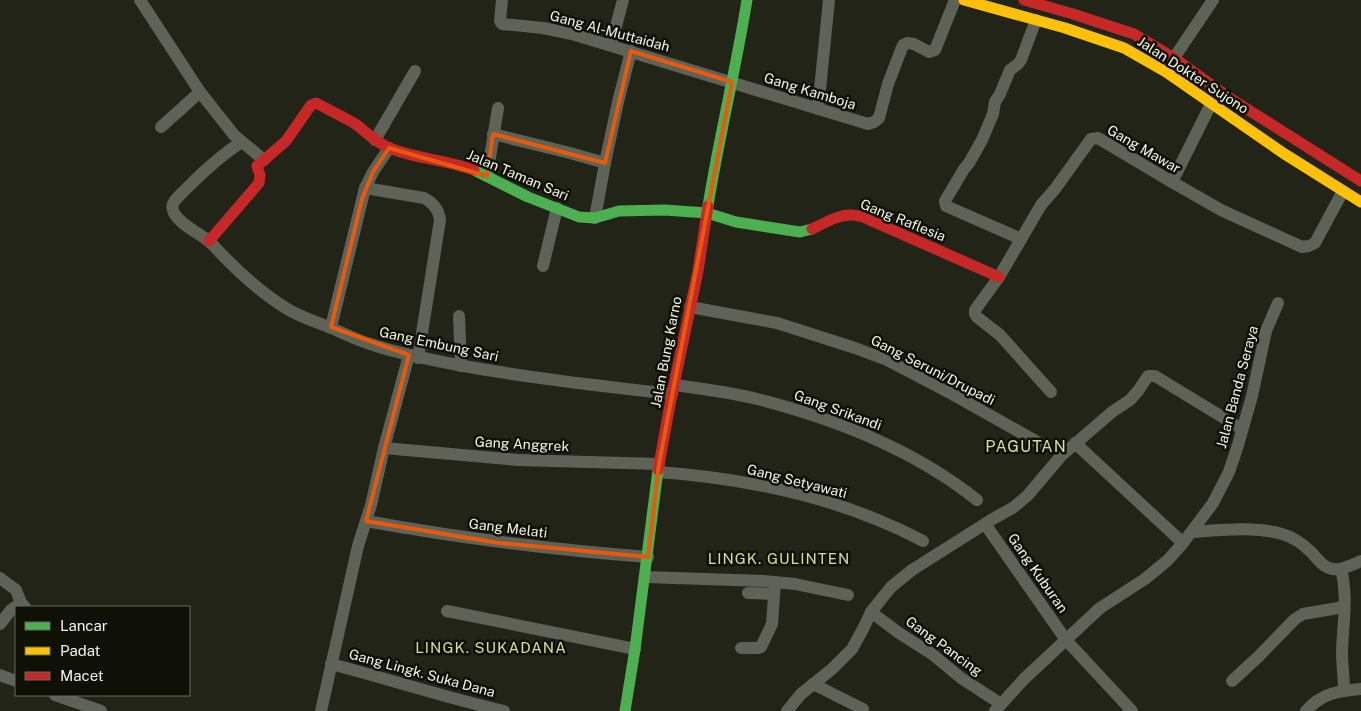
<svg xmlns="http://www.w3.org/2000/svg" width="1361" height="711" font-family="'Public Sans',sans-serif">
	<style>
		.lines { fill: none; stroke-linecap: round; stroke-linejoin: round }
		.street { stroke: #5f6257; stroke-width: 12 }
		.fast { stroke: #4caf50; stroke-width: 11 }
		.slow { stroke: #ffc107; stroke-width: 11 }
		.jam { stroke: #c62828; stroke-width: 11 }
		.marked { fill: none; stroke: #e8590c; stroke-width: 4; stroke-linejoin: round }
		.labels { text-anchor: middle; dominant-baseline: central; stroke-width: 5; stroke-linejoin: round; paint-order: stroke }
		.street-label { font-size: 14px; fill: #f0f3e5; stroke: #0f1107 }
		.neighbourhood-label { font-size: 15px; letter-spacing: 1px; fill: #d2e094; stroke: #0f1107 }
		.quarter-label { font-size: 16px; letter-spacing: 1px; fill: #d2e094; stroke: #0f1107 }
	</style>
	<rect width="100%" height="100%" fill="#222418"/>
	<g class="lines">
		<g class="street">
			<path d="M140 0 200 92 234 135 264 160"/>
			<path d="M502 0 500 21 502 24 543 28 572 34 868 124 874 122 879 118 888 84 903 45 907 43 914 44 929 52 935 50 955 0"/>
			<path d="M611 45 623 0"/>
			<path d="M1174 58 1213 0"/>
			<path d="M818 109 829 0"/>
			<path d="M161 127 200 92"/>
			<path d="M493 134 570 153 605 163"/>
			<path d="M375 140 415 71"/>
			<path d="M242 142C222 154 204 171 187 188 183 192 177 197 174 202 172 205 172 209 174 213 182 227 201 233 212 244 235 269 260 293 289 310 303 318 317 322 331 328 344 333 356 340 370 344 399 354 428 359 458 365 529 378 601 386 672 394"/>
			<path d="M487 176 498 108"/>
			<path d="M1172 182 1211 104"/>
			<path d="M365 188 424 198C434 203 439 210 440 220L418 358"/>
			<path d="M595 218 605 163 618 102 631 51"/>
			<path d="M1021 239 946 206 945 201 964 169 969 163 982 140 993 114 995 102 1000 94 1010 70 1018 64 1021 60 1036 20"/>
			<path d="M543 266 557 208"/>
			<path d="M690 307 777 323 855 348 887 360 952 394 1041 444"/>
			<path d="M459 316 461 366"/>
			<path d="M331 327 365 188 373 172 389 148"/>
			<path d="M675 385C702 389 730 392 757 399 836 419 913 449 977 500"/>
			<path d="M1051 392 1000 335 977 317 975 314V310L999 277 1041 205 1055 189 1091 139 1098 138 1172 182 1221 210 1302 247 1309 246 1315 243 1343 191"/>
			<path d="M1075 443 1183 543"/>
			<path d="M384 448 518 460 659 464"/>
			<path d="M658 472C731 477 811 492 878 520 893 526 908 533 923 541"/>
			<path d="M366 521C460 538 553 550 648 557"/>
			<path d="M985 524 1066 640 1132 711"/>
			<path d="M1192 532C1221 530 1254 526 1282 534 1293 537 1303 544 1311 552 1320 561 1325 571 1339 569 1346 568 1354 564 1361 561"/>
			<path d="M1341 569C1348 596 1343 624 1342 651 1342 664 1344 678 1344 691"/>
			<path d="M645 577 764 581 795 584 848 595"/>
			<path d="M0 578 16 590 21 603"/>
			<path d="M748 593 774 594"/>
			<path d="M447 611 635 649"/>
			<path d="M871 612 899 633 932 654 961 678 1001 704"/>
			<path d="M0 624 11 610 21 603 25 607"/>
			<path d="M741 648H758L761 647 772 624 775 582"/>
			<path d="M331 664C389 679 446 698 504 711"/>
			<path d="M0 675 16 681"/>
			<path d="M1232 681 1258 657 1295 619 1303 614 1344 607"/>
			<path d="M813 684 863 709"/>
			<path d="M55 695 101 711"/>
			<path d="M321 711 358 546 371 505 384 448 409 355"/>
			<path d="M787 711 801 694 832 669 852 649 863 629 871 612 891 587 912 570 991 520 1014 507 1028 495 1061 456 1112 412 1130 400 1138 391 1148 376H1155L1242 429"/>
			<path d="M995 711 1024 679 1100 608 1145 579 1168 560 1183 543 1213 503 1229 472 1238 445 1252 396 1266 331 1278 303"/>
			<path d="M1306 711C1322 693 1338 691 1361 689"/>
		</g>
		<g class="fast">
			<path d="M474 170 528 197 579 217 595 218 619 211 665 210 707 213 736 222 800 232 812 229"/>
			<path d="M708 206C719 137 736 69 747 0"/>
			<path d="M625 711 635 649 658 470"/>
		</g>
		<path class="slow" d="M964 0 1065 28 1124 48 1166 72 1283 153 1361 202"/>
		<g class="jam">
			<path d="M1024 0 1073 14 1134 34 1174 58 1231 99 1361 181"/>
			<path d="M812 229C825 223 837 215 851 215 855 215 859 216 863 217L999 277"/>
			<path d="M209 241 259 183 260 175 257 166 286 141 311 105 316 103C329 110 344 117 357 125 368 134 378 144 392 149 418 159 447 160 474 170"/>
			<path d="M658 470 672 394 698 271 708 206"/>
		</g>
	</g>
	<path class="marked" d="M631 51 732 82 659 464 648 557 499 543 366 521 409 355 331 327 362 199 373 172 389 148 487 176 493 134 605 163Z"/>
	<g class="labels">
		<g class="street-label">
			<text transform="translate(610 31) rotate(15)">Gang Al-Muttaidah</text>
			<text transform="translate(1193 75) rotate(33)">Jalan Dokter Sujono</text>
			<text transform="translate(810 91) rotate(17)">Gang Kamboja</text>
			<text transform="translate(1144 149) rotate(30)">Gang Mawar</text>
			<text transform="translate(518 175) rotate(23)">Jalan Taman Sari</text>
			<text transform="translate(903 220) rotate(22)">Gang Raflesia</text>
			<text transform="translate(439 344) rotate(12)">Gang Embung Sari</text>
			<text transform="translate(666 352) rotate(-79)">Jalan Bung Karno</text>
			<text transform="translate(933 370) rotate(27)">Gang Seruni/Drupadi</text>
			<text transform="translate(1237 387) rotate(-75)">Jalan Banda Seraya</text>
			<text transform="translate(838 410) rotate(20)">Gang Srikandi</text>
			<text transform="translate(522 444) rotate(3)">Gang Anggrek</text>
			<text transform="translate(797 481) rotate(14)">Gang Setyawati</text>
			<text transform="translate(508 528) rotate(7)">Gang Melati</text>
			<text transform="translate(1038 573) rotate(55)">Gang Kuburan</text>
			<text transform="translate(944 646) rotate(36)">Gang Pancing</text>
			<text transform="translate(422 673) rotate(15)">Gang Lingk. Suka Dana</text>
		</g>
		<g class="neighbourhood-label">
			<text x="779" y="558">LINGK. GULINTEN</text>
			<text x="491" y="647">LINGK. SUKADANA</text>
		</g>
		<g class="quarter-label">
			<text x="1026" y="446">PAGUTAN</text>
		</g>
	</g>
	<rect x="15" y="606" width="175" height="90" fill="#0f1107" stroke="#696b60"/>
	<rect x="25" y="622" width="25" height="8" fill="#4caf50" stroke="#696b60"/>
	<text x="60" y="631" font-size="15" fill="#f0f3e5">Lancar</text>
	<rect x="25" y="647" width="25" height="8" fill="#ffc107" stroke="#696b60"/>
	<text x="60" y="656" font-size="15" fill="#f0f3e5">Padat</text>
	<rect x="25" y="672" width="25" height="8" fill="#c62828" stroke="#696b60"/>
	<text x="60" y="681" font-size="15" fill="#f0f3e5">Macet</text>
</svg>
